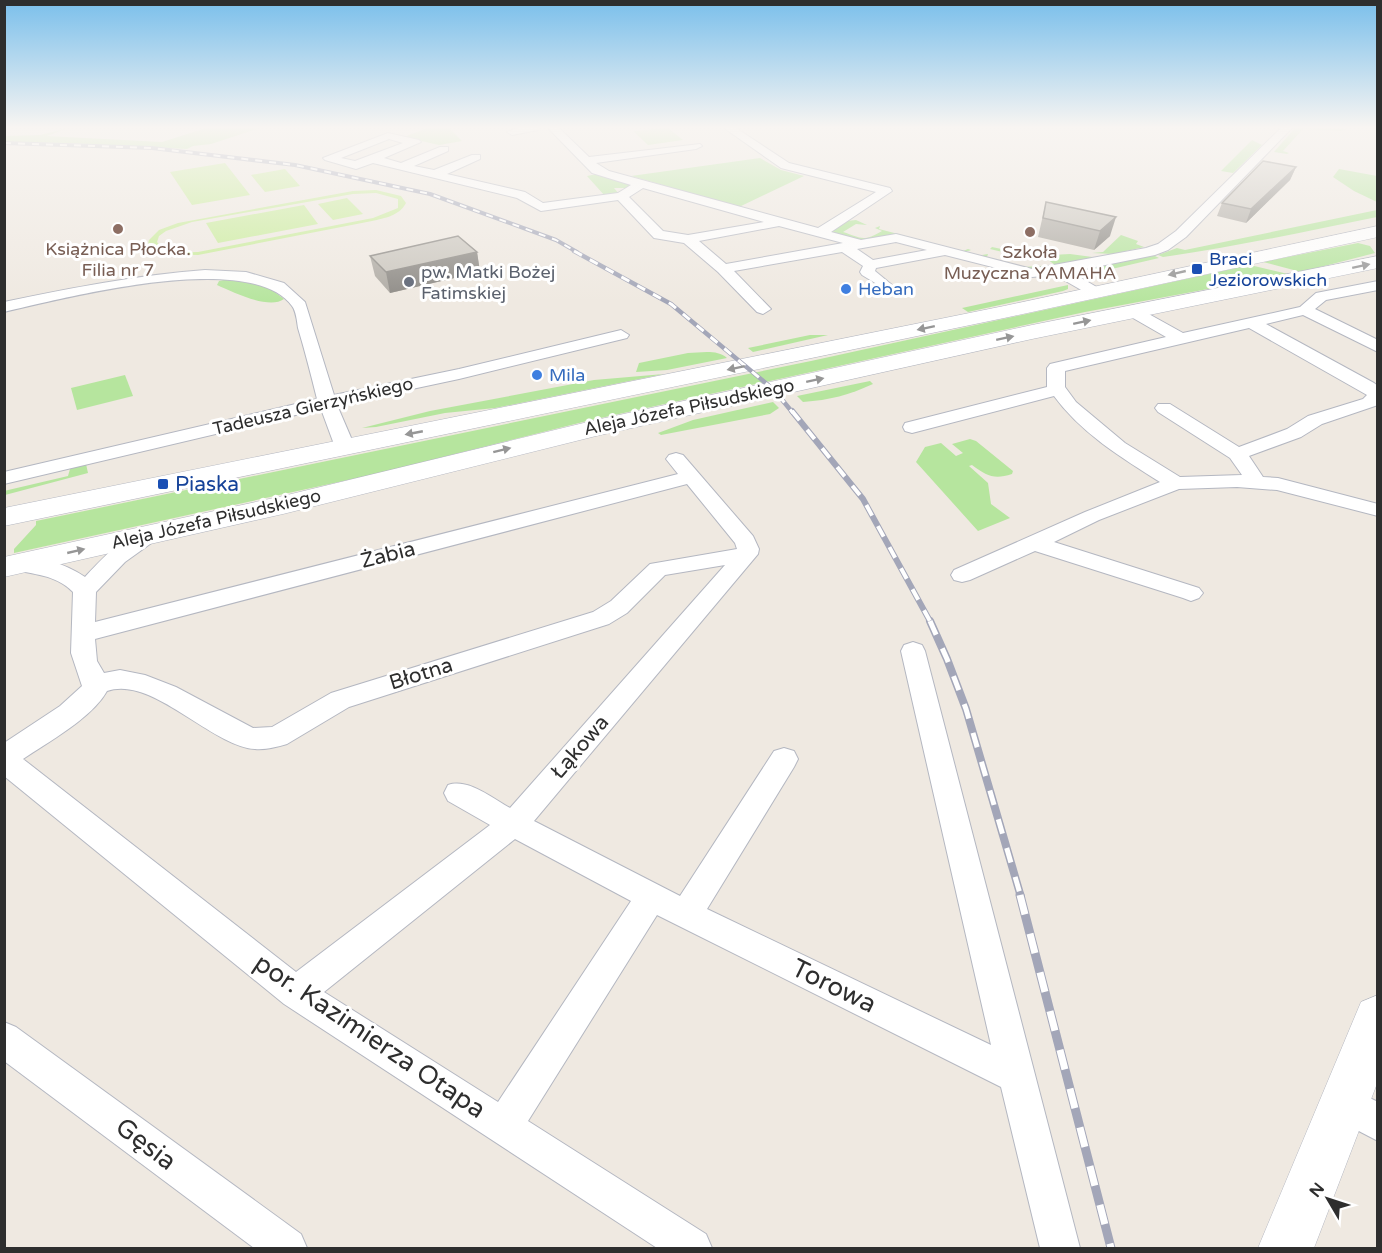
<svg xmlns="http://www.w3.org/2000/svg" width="1382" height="1253" font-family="'Varela Round',sans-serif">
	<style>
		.green { fill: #b6e59e }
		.pitch { fill: #c9ec9a; fill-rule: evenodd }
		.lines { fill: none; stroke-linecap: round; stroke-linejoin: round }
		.street-casing { stroke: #b4b7c1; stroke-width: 2 }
		.secondary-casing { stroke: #b4b7c1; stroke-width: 1 }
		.street { fill: #fff; fill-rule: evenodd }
		.secondary { fill: #fff; fill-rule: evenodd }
		.rail-far4-casing { stroke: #a3a6b8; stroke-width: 4 }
		.rail-far3-casing { stroke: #a3a6b8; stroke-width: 4.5 }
		.rail-far2-casing { stroke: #a3a6b8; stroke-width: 6 }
		.rail-far1-casing { stroke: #a3a6b8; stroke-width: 8 }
		.rail-casing { stroke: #a3a6b8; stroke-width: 9 }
		.rail-far4 { stroke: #fff; stroke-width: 2; stroke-dasharray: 7; stroke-linecap: butt }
		.rail-far3 { stroke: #fff; stroke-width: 3; stroke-dasharray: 9; stroke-linecap: butt }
		.rail-far2 { stroke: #fff; stroke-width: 4; stroke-dasharray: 12; stroke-linecap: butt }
		.rail-far1 { stroke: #fff; stroke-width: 5; stroke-dasharray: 15; stroke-linecap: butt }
		.rail { stroke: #fff; stroke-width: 7; stroke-dasharray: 20; stroke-linecap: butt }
		.wall { fill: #afaba4 }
		.shaded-wall { fill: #8e8b86 }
		.building { fill: #cbc7bf; stroke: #8e8b86; stroke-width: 1.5 }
		.oneway { fill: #969696 }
		.education-dot { fill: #8d6e63; stroke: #fff; stroke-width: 2 }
		.transit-dot { fill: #1a4fb4; stroke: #fff; stroke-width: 2 }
		.worship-dot { fill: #6b7280; stroke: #fff; stroke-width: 2 }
		.shop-dot { fill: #3f7fe0; stroke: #fff; stroke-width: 2 }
		.labels { text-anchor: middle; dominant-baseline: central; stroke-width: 6; stroke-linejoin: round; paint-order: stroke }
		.far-education-label { font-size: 18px; fill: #785e54; stroke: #fff }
		.far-transit-label { font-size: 18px; fill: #164399; stroke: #fff; text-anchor: start }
		.far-worship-label { font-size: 18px; fill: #5b616d; stroke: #fff; text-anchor: start }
		.far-shop-label { font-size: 18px; fill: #366cbe; stroke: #fff; text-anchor: start }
		.far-street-label { font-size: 18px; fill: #2e2e2e; stroke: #fff }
		.transit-label { font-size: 21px; fill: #164399; stroke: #fff; text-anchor: start }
		.street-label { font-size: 21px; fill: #2e2e2e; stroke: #fff }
		.near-street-label { font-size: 26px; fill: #2e2e2e; stroke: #fff }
	</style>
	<rect width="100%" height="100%" fill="#efe9e1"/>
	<g class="green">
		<path d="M68 128 47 136 162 142 206 128H260L211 144 193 146 187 149 68 143 5 142V136L40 135Z"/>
		<path d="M427 128H449L462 141 439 145 404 137Z"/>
		<path d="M668 128 683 140 648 145 633 131Z"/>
		<path d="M1295 128 1347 129 1341 131 1303 129 1283 151 1289 153 1287 154 1274 152Z"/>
		<path d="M1252 140 1262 145 1233 173 1221 171Z"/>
		<path d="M760 158 781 170 804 176 739 207 631 176Z"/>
		<path d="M1339 169 1377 176V202L1354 191 1333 177Z"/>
		<path d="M597 174 633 185 629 188H614L619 194 605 196 587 176Z"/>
		<path d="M1377 210V217C1304 232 1234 247 1163 257L1158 255 1177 248 1185 250Z"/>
		<path d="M856 220 867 225 856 224 843 232C860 237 862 243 882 231L875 228 880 226 879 229 963 251 968 249 971 250C957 256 927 241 911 239 886 236 854 248 832 231L847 221Z"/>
		<path d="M1121 235 1138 241 1136 244 1144 247 1113 254 1092 253 1103 252Z"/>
		<path d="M1358 243 1370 246 1375 253 1301 272 1263 262Z"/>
		<path d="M992 247 1034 256 1070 254 1100 258 1034 269 984 257 982 255 988 254 987 257 1024 267 1055 265 1047 259 1037 260 994 250 990 249Z"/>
		<path d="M1153 255 1159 258 1086 275H1074L1073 272Z"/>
		<path d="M1250 265 1288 274 1085 312 587 421 371 475 14 553V549L36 525V521L811 361Z"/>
		<path d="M228 279 268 287 284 299C269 310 233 292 217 285L219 281Z"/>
		<path d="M1068 285V289L1063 291 968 312 962 308Z"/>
		<path d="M810 335H828L753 352 748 348Z"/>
		<path d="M688 353C700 353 717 349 727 358L667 370 636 372 639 363Z"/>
		<path d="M664 374 495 408 445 413 376 427 362 428 430 411 594 380Z"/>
		<path d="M125 375 133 396 77 410 71 388Z"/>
		<path d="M870 381 873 384C849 395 830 400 803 402L797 396Z"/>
		<path d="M773 402 779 408 770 414 661 435 658 433 693 420Z"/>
		<path d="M970 439 976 441 1013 471 1012 474C994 480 987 476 972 465L969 466 988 483 991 504 1010 518 978 531 916 462 925 447 941 443 956 456 963 453 952 444Z"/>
		<path d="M86 464 88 473 5 495 4 491 68 476 70 469Z"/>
	</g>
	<g class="pitch">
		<path d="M225 163 250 195 192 205 170 172Z"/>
		<path d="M285 169 300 186 265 192 251 175Z"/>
		<path d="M376 190 401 196 406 203C399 216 385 218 372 221L198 255 163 254 150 248 148 244 149 240 159 230 178 223 353 191ZM376 193 398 199V208L373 218 198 252C184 252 166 255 157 242L159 236 166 231 192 222 353 194Z"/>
		<path d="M347 198 363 214 333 220 318 204Z"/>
		<path d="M304 205 318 224 218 243 206 223Z"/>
	</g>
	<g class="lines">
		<defs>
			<g id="street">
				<path d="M517 128H539L538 130 512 135 507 132Z"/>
				<path d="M548 128H559L589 157 700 144 702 146 696 149 596 163 609 171 818 228 876 192 781 168 724 128H736L789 163 890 188 892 191 831 232 861 240 896 234 1032 269 1146 248 1158 244 1176 231 1281 128H1292L1186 237 1168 250 1155 255 1071 272 1100 289 1103 292 1100 295H1090L1055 275 1032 277 945 255 876 268 875 271 892 285 885 289 862 275 860 272 863 266 842 252 734 271 771 309 763 314 757 312 718 272 684 243 654 238 618 200 541 211 517 198 373 163 356 169 325 160 323 158 388 133 419 140 421 142 384 158 401 163 440 147H448V151L414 166 434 170 472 155H480V159L447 174 525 192 543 203 618 193 631 185 592 173ZM389 139 403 143 355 161 341 158ZM643 188 764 222 688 235 663 231 629 197ZM779 226 843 243 726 264 699 241ZM896 242 927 250 873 260 857 249Z"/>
				<path d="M205 270 246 272 284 283 305 302 334 395 459 369 621 330 629 335 627 338 459 379 337 405 355 447 352 451H338L335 447 321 409 4 484V472L317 399C311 375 305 351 298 328 297 321 296 311 292 306 251 249 64 298 4 312V302C71 288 137 275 205 270Z"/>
				<path d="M1378 281V290L1326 300 1315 309 1378 340V352L1303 315 1266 324 1374 383 1378 386V405L1322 424 1301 437 1249 456 1263 477 1278 478 1378 504V516L1277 490 1237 487 1179 489 1099 520 1054 542 1199 588 1203 593 1199 598 1191 601 1183 598 1035 551 970 580 962 582 954 580 951 575 954 570 1085 512 1160 482C1122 458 1081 433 1054 396L912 433 905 431 903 427 905 423 1047 387V368L1050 364 1166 337 1126 314 1124 311 1126 308H1138L1183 333 1300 307 1316 293ZM1249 328 1367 395 1363 399 1308 416 1287 429 1239 447 1170 404H1158L1155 408 1158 412 1230 458 1242 475 1180 477 1125 443 1076 402 1065 387V371Z"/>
				<path d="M676 453 683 455 753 536 759 549 758 554 534 821 680 896 774 751 784 748 794 751 798 759 794 767 707 909 991 1045 901 651 904 645 913 642 922 645 925 651 1080 1248H1040L1001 1087 657 915 528 1121 706 1234 712 1248H657L284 1004 4 776V743L60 706 82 686 71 653 73 592C55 574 34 575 11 569L8 564 11 559C34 553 66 564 85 577 100 561 134 523 157 529L160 534 157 539 125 562 96 592 95 622 678 474 666 459 669 455ZM687 484 735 543 737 549 650 564 611 601 593 612 331 693 272 727 253 728 176 687 145 675 120 670 104 673 97 661 95 639ZM725 565 510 808C492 798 468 778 448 785L444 793 448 801 490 825 296 972 23 759C48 742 92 718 107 691 152 675 211 746 255 749 265 750 277 747 287 744L349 707 609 624 627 613 665 575ZM515 839 631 901 498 1102 324 992Z"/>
				<path d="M4 1022 16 1027 301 1234 307 1248H254L4 1061Z"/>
				<path d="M1343 1085 1378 1102V1141L1330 1116 1325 1103 1330 1090Z"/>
			</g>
			<g id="secondary">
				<path d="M1378 226V237L1004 318 4 526V508L1004 306Z"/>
				<path d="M1378 256V268L1032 339 596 436 283 514 4 577V557L283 496 596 420 1032 325Z"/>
				<path d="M1378 995V1081L1314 1248H1258L1361 1002Z"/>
			</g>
		</defs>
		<use href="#street" class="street-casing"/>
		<use href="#secondary" class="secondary-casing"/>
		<use href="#street" class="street"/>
		<use href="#secondary" class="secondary"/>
		<defs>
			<path id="rail-far4" d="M4 143 152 148 295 165 430 194 556 240 577 252"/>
			<path id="rail-far3" d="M574 251 671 304 774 390 793 413"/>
			<path id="rail-far2" d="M792 411 863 499 931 623"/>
			<path id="rail-far1" d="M930 621 947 659 966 709 1021 897"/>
			<path id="rail" d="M1020 895 1111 1248"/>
		</defs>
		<use href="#rail-far4" class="rail-far4-casing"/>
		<use href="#rail-far3" class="rail-far3-casing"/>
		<use href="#rail-far2" class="rail-far2-casing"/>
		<use href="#rail-far1" class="rail-far1-casing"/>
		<use href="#rail" class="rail-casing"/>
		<use href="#rail-far4" class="rail-far4"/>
		<use href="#rail-far3" class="rail-far3"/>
		<use href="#rail-far2" class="rail-far2"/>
		<use href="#rail-far1" class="rail-far1"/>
		<use href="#rail" class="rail"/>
	</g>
	<g class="wall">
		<path d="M1296 167 1290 180 1246 223 1217 216 1222 203Z"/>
		<path d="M1046 202 1110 236 1094 250 1038 237Z"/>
		<path d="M477 252 480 272 390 293 375 276 370 256Z"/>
	</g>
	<g class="shaded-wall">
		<path d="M1296 167 1290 180 1246 223 1251 209Z"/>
		<path d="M1116 217 1110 236 1094 250 1100 231Z"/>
		<path d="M477 252 480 272 390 293 386 272Z"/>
	</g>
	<g class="building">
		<path d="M1263 161 1296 167 1251 209 1222 203Z"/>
		<path d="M1046 202 1116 217 1100 231 1043 218Z"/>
		<path d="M458 236 477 252 386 272 370 256Z"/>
	</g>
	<defs><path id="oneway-solid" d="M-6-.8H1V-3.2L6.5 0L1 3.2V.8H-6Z" transform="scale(1.5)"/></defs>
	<g class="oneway">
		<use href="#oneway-solid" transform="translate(1361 266) rotate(-12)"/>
		<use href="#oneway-solid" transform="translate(1177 273) rotate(167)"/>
		<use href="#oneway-solid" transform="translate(1082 322) rotate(-12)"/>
		<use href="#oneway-solid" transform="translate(926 328) rotate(168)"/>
		<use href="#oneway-solid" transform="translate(1005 338) rotate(-12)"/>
		<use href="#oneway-solid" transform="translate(736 368) rotate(168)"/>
		<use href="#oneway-solid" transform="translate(815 380) rotate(-12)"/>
		<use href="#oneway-solid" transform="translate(414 433) rotate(169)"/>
		<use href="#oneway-solid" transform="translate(502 450) rotate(-14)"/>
		<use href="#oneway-solid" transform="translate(76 551) rotate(-13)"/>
	</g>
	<linearGradient id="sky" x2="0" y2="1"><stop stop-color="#7abfeb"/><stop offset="0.42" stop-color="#f8f5f2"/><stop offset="1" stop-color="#f8f5f2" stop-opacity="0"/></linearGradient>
	<rect width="1382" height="303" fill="url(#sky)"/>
	<g class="education-dot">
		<circle cx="118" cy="229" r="6"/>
		<circle cx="1030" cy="232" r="6"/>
	</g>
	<g class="transit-dot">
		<rect x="1191" y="263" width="12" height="12" rx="3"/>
		<rect x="157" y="478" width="12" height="12" rx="3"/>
	</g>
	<circle class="worship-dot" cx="409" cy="282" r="6"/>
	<g class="shop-dot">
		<circle cx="846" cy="289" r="6"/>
		<circle cx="537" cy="375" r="6"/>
	</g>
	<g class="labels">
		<g class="far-education-label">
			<text x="118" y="249">Książnica Płocka.<tspan x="118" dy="21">Filia nr 7</tspan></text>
			<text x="1030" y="252">Szkoła<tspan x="1030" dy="21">Muzyczna YAMAHA</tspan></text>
		</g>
		<g class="far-transit-label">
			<text x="1209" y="259">Braci<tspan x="1209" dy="21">Jeziorowskich</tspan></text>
		</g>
		<g class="far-worship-label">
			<text x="421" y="272">pw. Matki Bożej<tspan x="421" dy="21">Fatimskiej</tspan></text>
		</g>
		<g class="far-shop-label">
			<text x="858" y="289">Heban</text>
			<text x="549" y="375">Mila</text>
		</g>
		<g class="far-street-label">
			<text transform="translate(313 406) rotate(-13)">Tadeusza Gierzyńskiego</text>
			<text transform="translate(689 407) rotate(-12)">Aleja Józefa Piłsudskiego</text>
			<text transform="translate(216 519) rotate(-13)">Aleja Józefa Piłsudskiego</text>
		</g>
		<g class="transit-label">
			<text x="175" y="484">Piaska</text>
		</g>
		<g class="street-label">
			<text transform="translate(388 555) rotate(-14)">Żabia</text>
			<text transform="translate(421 674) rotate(-17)">Błotna</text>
			<text transform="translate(580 747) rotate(-49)">Łąkowa</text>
		</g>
		<g class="near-street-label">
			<text transform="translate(834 986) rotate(26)">Torowa</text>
			<text transform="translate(370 1036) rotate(34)">por. Kazimierza Otapa</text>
			<text transform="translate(146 1144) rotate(37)">Gęsia</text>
		</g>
	</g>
	<rect width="1382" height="1253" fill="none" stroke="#2e2e2e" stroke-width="12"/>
	<g transform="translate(1328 1199) rotate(309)" stroke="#ffffff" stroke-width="4.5" paint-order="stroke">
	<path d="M0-4.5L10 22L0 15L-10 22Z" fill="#2e2e2e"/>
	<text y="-9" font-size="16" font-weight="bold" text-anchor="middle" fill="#2e2e2e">N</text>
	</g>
</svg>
